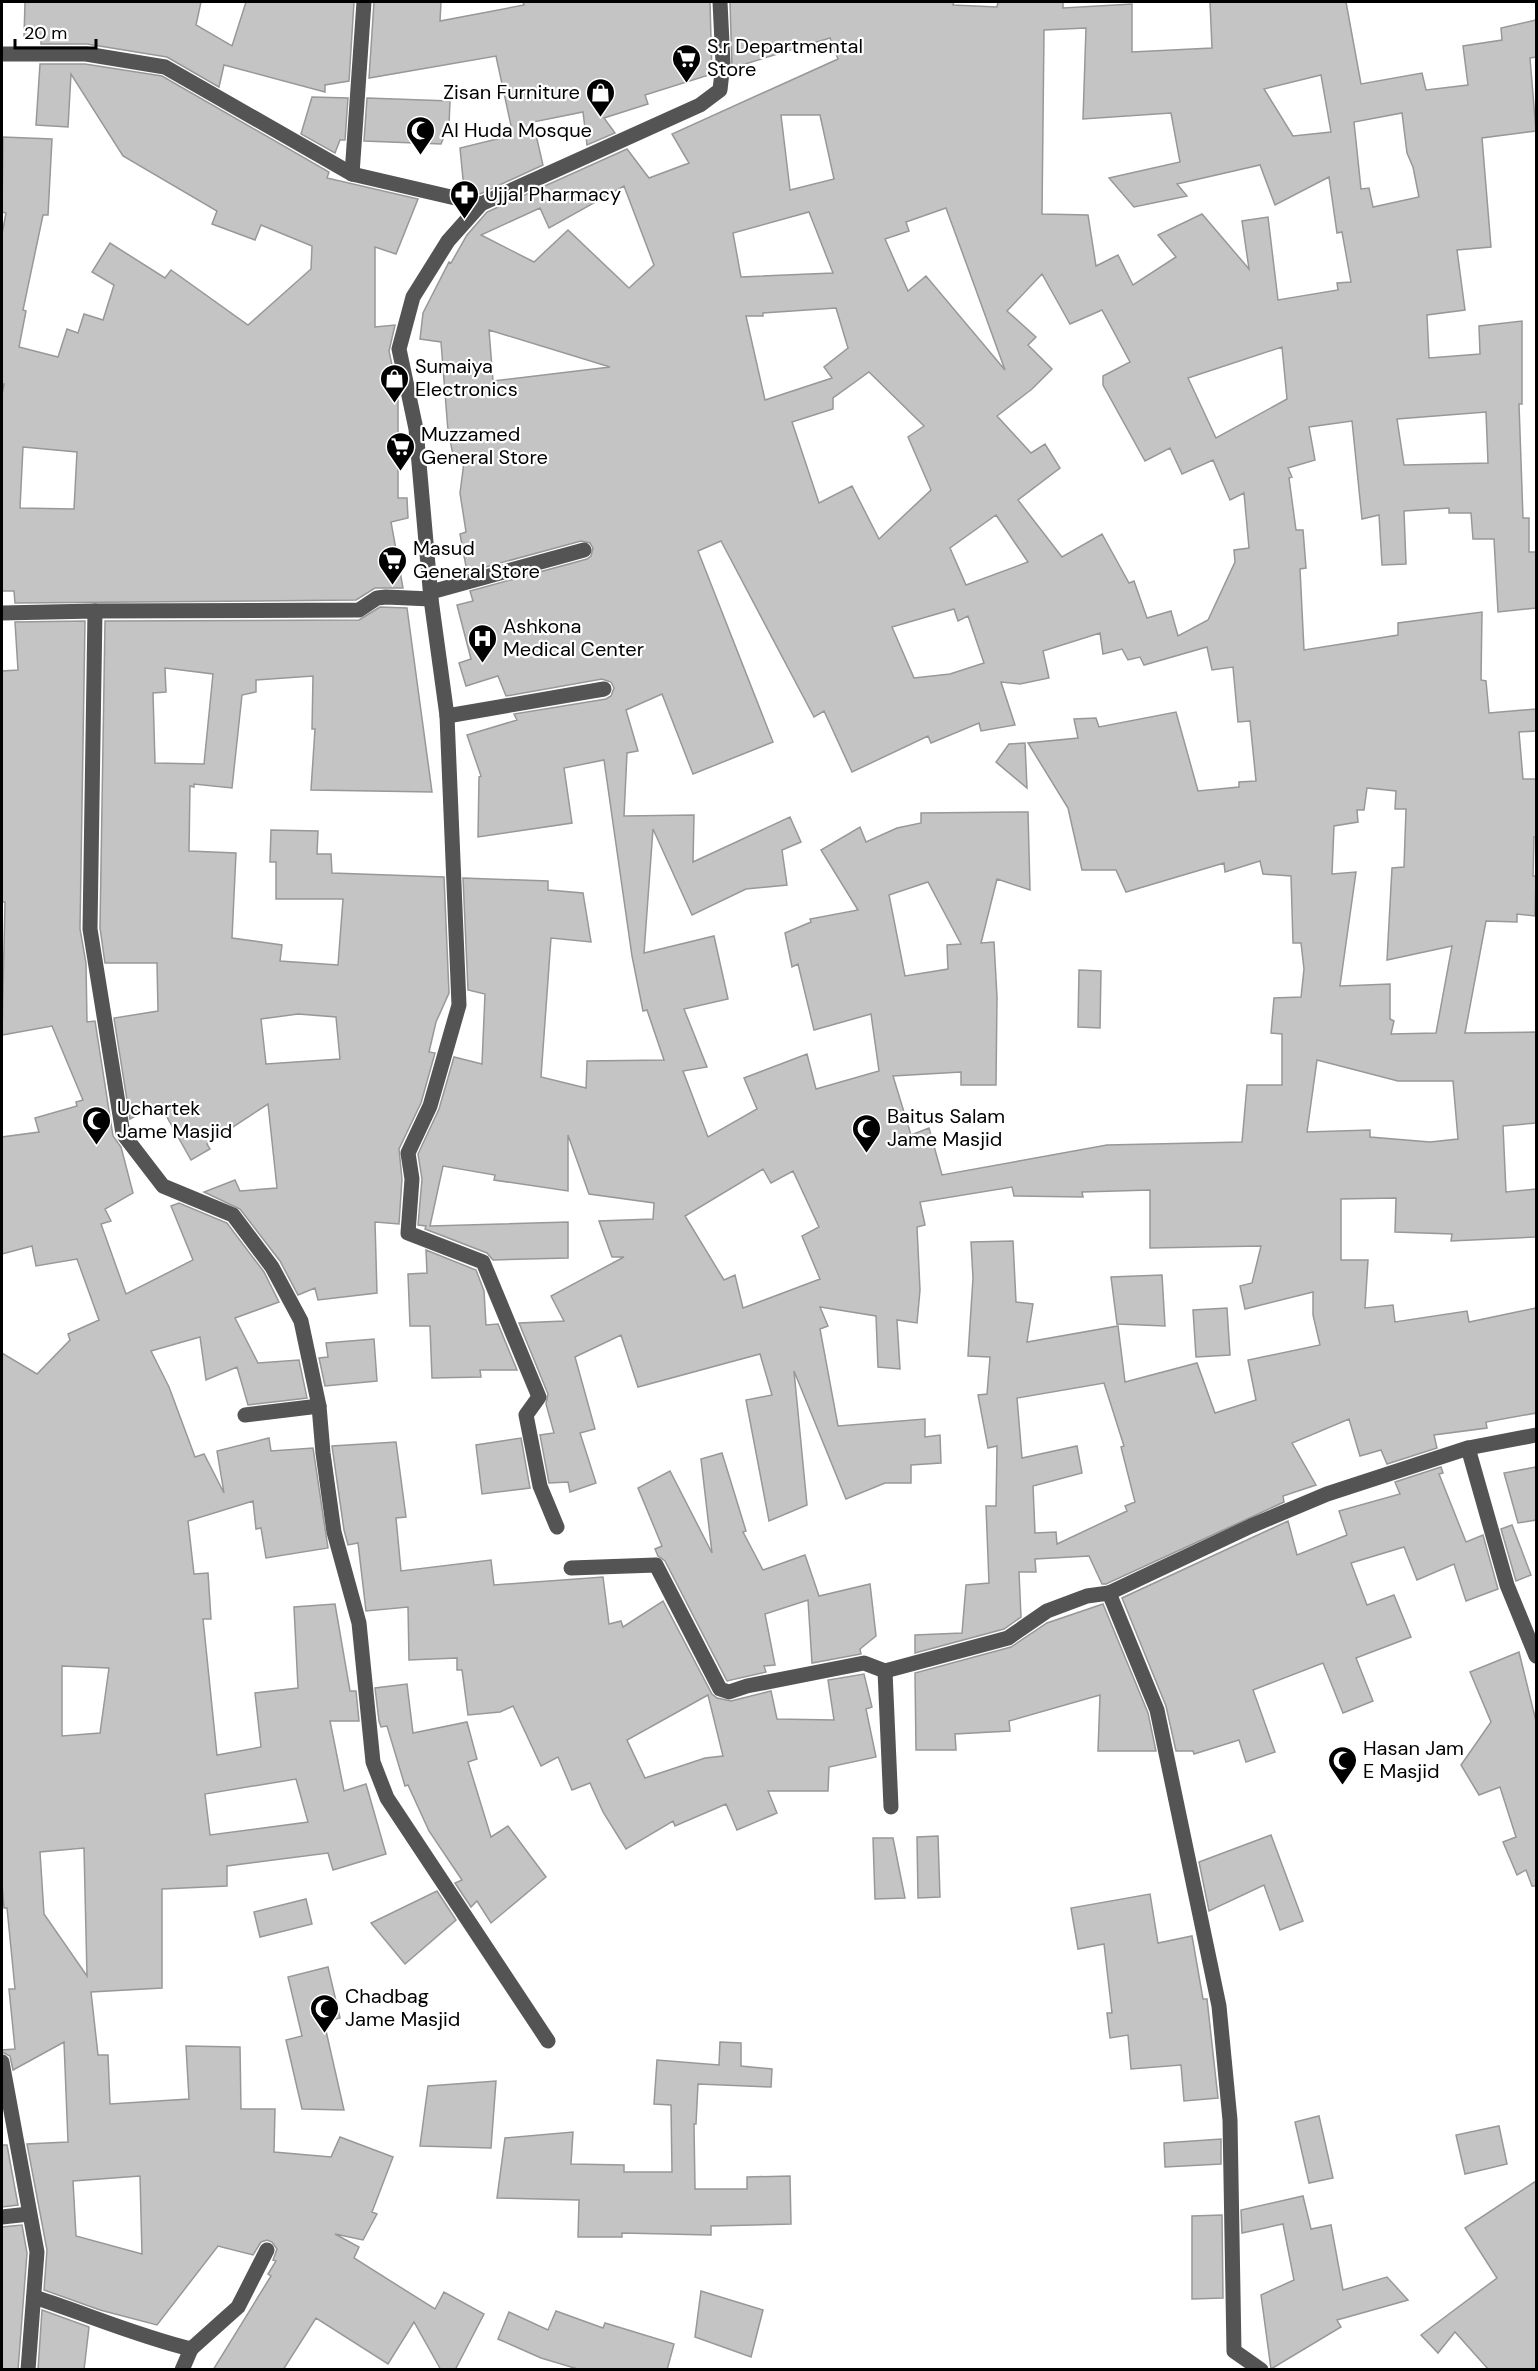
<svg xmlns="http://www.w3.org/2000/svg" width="1538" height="2371" font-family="'DM Sans',sans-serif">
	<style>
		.building { fill: #c4c4c4; stroke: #989898; stroke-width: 1.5; fill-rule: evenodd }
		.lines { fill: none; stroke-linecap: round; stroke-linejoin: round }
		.minor { stroke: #545454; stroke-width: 15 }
		.labels { text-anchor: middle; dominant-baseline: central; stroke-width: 4.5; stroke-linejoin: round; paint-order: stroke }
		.poi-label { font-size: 20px; fill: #000; stroke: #fff; text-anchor: start }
	</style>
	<rect width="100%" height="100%" fill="#fff"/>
	<g class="building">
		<path d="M25 2H201L196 25 232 46 246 2H354L349 81 325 85V92L224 65 219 87 167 57 87 44H41V38L24 37Z"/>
		<path d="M374 2H441L440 21 524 5 523 2H710L712 74 645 95 648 104 604 118 615 133 587 145 583 112 533 122 543 165 480 194 471 192 463 179 460 148 513 135 496 56 369 78Z"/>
		<path d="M730 2H954L953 5 997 7 998 2H1063V8L1132 4V52L1212 48 1210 2H1346L1361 84 1422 73 1426 90 1468 85 1463 46 1502 40 1501 28 1536 20V57L1530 58 1536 131 1482 138 1491 247 1457 250 1465 310 1427 315 1429 358 1480 354 1479 326 1522 321V404H1519L1523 518H1529V552H1536V608L1498 612 1494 539H1473L1471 513H1449V508L1404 511 1406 564 1382 565 1379 515 1362 519 1352 421 1309 427 1315 460 1288 468 1292 477 1289 478 1296 530H1303L1306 568 1300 569 1304 650 1398 635V623L1482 612 1481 680 1486 681 1489 713 1536 709V731L1519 732 1523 779H1536V837H1534L1533 876H1536L1535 916 1517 914V922L1486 921 1465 1033 1536 1032V1123L1503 1126 1506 1192 1536 1189V1237L1451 1241 1452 1234 1395 1232 1396 1198 1341 1199V1260H1368L1365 1308 1393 1305 1395 1322 1467 1311 1469 1322 1536 1308V1413L1486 1422 1487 1428 1434 1435 1437 1448 1387 1464 1381 1450 1360 1456 1349 1419 1292 1443 1316 1485 1283 1496 1284 1502 1106 1584H1102L1089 1556 1035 1559 1036 1572H1019L1021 1617 1004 1629 915 1653V1635L962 1633 966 1585 989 1583 986 1506H996L997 1446 988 1448 978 1395 987 1394 990 1357 968 1356 973 1278 971 1242 1013 1241 1016 1302 1033 1304 1027 1342 1118 1326 1125 1382 1197 1363 1215 1413 1256 1400 1248 1360 1320 1345 1313 1315V1292L1245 1309 1240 1286 1252 1283 1261 1246 1150 1248V1190L1082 1192 1083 1197 1014 1196 1012 1187 920 1202 925 1225 917 1227 920 1290 917 1323 897 1320 900 1369 878 1367 876 1316 820 1307 828 1326 820 1329 838 1426 925 1419V1437L940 1435 941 1463 911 1465V1483H885L846 1499 794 1371 807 1505 769 1521 746 1400 772 1395 760 1354 638 1387 621 1335 575 1357 595 1429 580 1433 596 1483 570 1492 568 1482 549 1483 540 1435 554 1433 546 1404 548 1394 519 1323 564 1321 551 1296 624 1257H612L599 1221 653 1219 654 1203 589 1194 568 1135V1191L494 1180 495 1175 443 1166 430 1226 568 1222V1258L493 1260 487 1253 425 1229 426 1226 418 1225 422 1179 418 1154 439 1109 454 1057 482 1064 485 994 468 990 463 878 548 881V890L583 893 591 942 551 938 541 1077 586 1088 587 1061 664 1060 647 1010 643 1011 632 956 604 760 564 768 572 823 478 837 479 777 481 776 467 735 517 720 514 714 606 699 611 696 614 688 611 682 602 679 506 696 498 676 466 686 459 663 471 659 457 605 473 601 470 591 587 559 591 556 593 548 590 543 581 541 467 572 460 534 466 532 460 493 464 462 455 464 448 431 441 342 420 339 423 313 449 262 451 263 467 235 487 212 627 149 649 178 689 163 672 134 838 59 830 38 732 68ZM1086 28 1083 119 1171 113 1180 162 1109 178 1134 207 1187 196 1177 184 1260 165 1275 205 1329 177 1337 233 1342 232 1351 282 1337 283 1338 290 1278 300 1268 217 1242 221 1249 269 1202 214 1158 235 1176 257 1133 285 1118 255 1096 266 1088 215 1042 214 1044 30ZM1321 75 1331 132 1293 136 1264 89ZM1402 113 1407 153 1413 167 1419 197 1373 207 1369 188 1361 189 1354 122ZM781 115H820L834 179 790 190ZM624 186 654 265 629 288 568 230 534 262 481 235 540 208 549 228ZM946 208 972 279 1005 370 926 276 908 291 885 239 909 231 906 222ZM809 212 833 273 741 277 733 233ZM1042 274 1070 324 1102 310 1130 362 1103 376V385L1145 461 1170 448 1182 474 1213 460 1230 500 1244 493 1249 548 1234 550 1235 562 1208 620 1178 636 1171 611 1147 618 1134 581 1129 583 1102 534 1062 557 1018 500 1060 468 1045 444 1031 453 997 416 1032 389 1052 369 1028 345 1036 337 1007 311ZM836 308 848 348 824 367 832 378 765 400 746 316H763V313ZM489 330 610 367 493 381ZM1282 347 1287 399 1216 438 1188 378ZM869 372 924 426 908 437 931 490 879 539 852 486 819 503 792 422 833 409V398ZM1486 412 1488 463 1404 465 1397 419ZM996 515 1028 562 966 585 950 548ZM721 541 814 717 824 711 852 772 928 736 931 743 979 723 981 731 1015 725 1001 682 1020 684 1049 678 1043 651 1100 633 1103 654 1122 649 1128 660 1140 657 1144 665 1207 647 1212 670 1233 667 1238 722 1250 721 1256 781 1239 782V787L1198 791 1176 712 1099 727 1096 718 1074 719 1078 738 1028 743 1068 808 1082 870H1116L1126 892 1224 863 1225 872 1260 861 1263 874 1291 876 1293 943H1301L1304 969 1301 997 1274 998 1271 1033 1282 1034V1085H1247L1242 1142 1107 1145 942 1175 929 1128 911 1135 893 1076 961 1072V1085H996L997 997 994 942 981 943 997 879 1030 890 1028 812 921 813V823L897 828 866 842 860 827 821 850 858 910 810 919 811 922 785 933 792 967 798 964 814 1030 871 1014 879 1071 816 1089 807 1054 744 1078 757 1109 708 1137 683 1071 707 1067 684 1009 728 999 714 936 644 953 653 829 692 915 746 889 787 885 782 850 801 842 790 817 693 862 694 815 624 816 627 753 638 751 626 710 662 694 693 774 773 742 698 551ZM954 609 958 621 968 616 984 663 950 674 914 678 892 627ZM1367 788 1396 791 1395 809H1406L1404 867 1392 868 1387 960 1452 946 1436 1033 1391 1034 1394 1021 1390 1019V984L1340 986 1356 872 1332 874 1334 826 1358 822 1357 810H1364ZM928 882 961 944 947 945 948 969 905 976 889 895ZM1317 1060 1398 1081H1453L1458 1139 1430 1142 1370 1137V1130L1307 1132ZM763 1169 771 1183 793 1171 819 1227 802 1236 820 1279 743 1308 735 1275 724 1280 685 1216ZM1104 1383 1124 1446 1121 1447 1135 1502 1125 1506 1127 1511 1057 1544 1056 1532 1035 1533 1033 1486 1082 1473 1077 1446 1022 1458 1017 1398Z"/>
		<path d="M40 64H85L162 76 329 172 327 178 418 199 396 254 375 247V327L395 325 389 351 395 379V396H398V498H407L408 518 391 522 403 588H375L356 600 15 603 14 591H2V395L4 384H2V234L6 213 2 212 3 137 52 139 48 215H43L23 310 26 311 19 347 58 357 67 329 78 333 84 314 103 320 114 285 92 272 110 243 165 278 171 270 248 325 311 269 312 246 261 225 255 240 212 224 217 211 123 156 71 74 68 127 36 125ZM23 447 77 452 74 509 20 508Z"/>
		<path d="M312 97 348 98 345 140H340L335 153 301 134Z"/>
		<path d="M367 98 450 101 449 125 441 144 364 141Z"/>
		<path d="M380 607 407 608 432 792 311 790 315 729H312L313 676 256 680V692L242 695 232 788 194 784V787L190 786 189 851 236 853 232 938 282 945 280 961 338 965 343 899H276V862H270L271 830 318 831 317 854H331L332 873 444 877 449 993 436 1022 429 1052 435 1053 421 1103 399 1149 402 1179 399 1224 375 1222 377 1293 318 1300 315 1288 298 1295 280 1261 240 1209 204 1192 235 1180 240 1191 277 1188 268 1104 207 1144 210 1149 191 1160 159 1103 130 1119 114 1018 158 1011 157 963H105L100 928 105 621 359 620ZM165 668 213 674 204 764 155 763 153 693 166 692ZM298 1014 336 1017 340 1059 266 1064 261 1019Z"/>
		<path d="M85 621 80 929 86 963 87 1022 95 1021 113 1136 121 1147 133 1193 105 1209 111 1221 101 1224 126 1294 193 1260 171 1206 179 1203 227 1223 264 1272 279 1302 235 1318 258 1363 299 1360 307 1398 248 1405 237 1367 206 1380 200 1337 151 1351 169 1387 195 1457 204 1454 224 1493 217 1451 269 1438 271 1451 313 1448 328 1548 266 1558 261 1528 256 1529 253 1501 188 1521 194 1574 208 1573 211 1619H203L217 1755 261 1747 255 1693 298 1688 294 1607 335 1604 350 1691H356L359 1721H330L344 1791 366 1784 386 1854 333 1870 328 1853 227 1866V1886L162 1889V1988L91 1992 98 2055H108L110 2104 189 2099 186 2046 240 2047 241 2109H275L274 2152 331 2157 340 2137 393 2157 372 2212 377 2214 363 2240 335 2234 359 2247 354 2258 435 2309 444 2292 484 2314 455 2370H441L414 2322 388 2364 316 2318 283 2370H213L271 2276 268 2274 276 2261 273 2260 277 2249 272 2242 267 2240 261 2242 253 2255 218 2246 157 2325 100 2310 44 2290 47 2250 27 2144 68 2142 64 2042 13 2070 10 2056 2 2052V2050L15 2049 9 1989H15L7 1908H4L2 1883V1353L37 1374 70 1340 68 1334 99 1320 77 1259 36 1266 32 1246 2 1254V1137L39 1132 35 1118 77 1106 76 1102 83 1100 52 1026 2 1035 5 902H2V671L18 670 15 622ZM62 1666 109 1668 100 1733 62 1736ZM296 1779 308 1822 210 1835 205 1794ZM84 1848 87 1976 44 1914 40 1852ZM140 2176 142 2254 76 2236 73 2181Z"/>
		<path d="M1025 743 1027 788 996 762 1009 744Z"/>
		<path d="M1079 970 1101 971 1100 1028 1078 1027Z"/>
		<path d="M426 1250 476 1270 484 1291 486 1325 498 1324 517 1370H480L481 1377 432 1378 430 1326H410L408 1274 427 1273Z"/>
		<path d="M1162 1275 1165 1326 1117 1324 1111 1277Z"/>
		<path d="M1227 1308 1230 1355 1196 1357 1193 1310Z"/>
		<path d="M374 1339 377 1381 325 1386 319 1358 328 1357 326 1343Z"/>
		<path d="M521 1438 530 1488 482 1494 476 1445Z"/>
		<path d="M396 1442 406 1517 396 1518 401 1571 491 1560 494 1585 603 1577 609 1624 621 1621 623 1627 663 1601 712 1694 717 1698 731 1701 771 1691 777 1719 834 1720 828 1680 864 1674 872 1707 866 1709 876 1757 829 1767 828 1791H768L777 1813 737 1830 726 1804 675 1826 673 1821 626 1849 603 1812 590 1783 572 1790 558 1757 541 1766 513 1706 500 1712 468 1715 462 1670H457V1658L409 1660 408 1607 366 1611 358 1543 348 1545 344 1530 332 1446ZM708 1695 723 1756 705 1758 645 1778 627 1740Z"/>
		<path d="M722 1453 746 1531 743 1532 763 1570 805 1555 819 1596 870 1584 876 1636 860 1649 861 1654 812 1663 808 1600 765 1614 775 1665 764 1666 766 1672 727 1681 665 1561 658 1556 655 1549 662 1546 638 1488 670 1471 712 1553 701 1459Z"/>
		<path d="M1441 1467 1443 1473 1439 1474 1466 1542 1483 1535 1498 1589 1466 1601 1454 1564 1417 1580 1404 1547 1351 1563 1367 1605 1394 1595 1411 1637 1356 1658 1373 1701 1343 1713 1323 1663 1253 1690 1275 1752 1246 1762 1239 1740 1194 1754 1193 1751H1176L1166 1706 1122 1598 1288 1521 1297 1555 1347 1535 1339 1511 1400 1494 1395 1482Z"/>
		<path d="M1536 1467V1520L1518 1523 1504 1473Z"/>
		<path d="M1512 1525 1531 1575 1516 1581 1501 1529Z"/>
		<path d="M1103 1604 1148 1713 1156 1751H1098L1100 1695 1009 1721 1010 1731 955 1734 956 1750H916L915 1673 1011 1647 1047 1623Z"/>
		<path d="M1519 1652 1536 1721V1886H1532L1526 1870 1517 1875 1503 1842 1516 1837 1500 1787 1479 1795 1461 1765 1491 1722 1470 1672Z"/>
		<path d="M407 1684 413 1733 467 1722 477 1759 468 1762 491 1837 508 1826 546 1877 491 1923 477 1901 471 1907 455 1883 462 1880 429 1831 408 1785 405 1786 387 1726 381 1727 379 1721 375 1688Z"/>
		<path d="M1271 1835 1303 1921 1280 1930 1264 1885 1209 1911 1199 1862Z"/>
		<path d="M938 1836 940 1897 918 1898 917 1837Z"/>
		<path d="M873 1838H893L905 1898 875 1899Z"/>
		<path d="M437 1891 456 1920 405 1964 371 1923Z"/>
		<path d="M1150 1894 1158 1943 1192 1936 1203 1999H1207L1218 2098 1184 2101 1181 2065 1131 2069 1128 2035 1110 2038 1107 2013H1112L1104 1944 1078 1949 1071 1908Z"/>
		<path d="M306 1899 312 1924 260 1937 254 1912Z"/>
		<path d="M328 1967 340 2018 324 2022 344 2110 302 2109 286 2040 302 2036 288 1977Z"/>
		<path d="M720 2042 741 2043V2066L772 2069 771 2087 698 2084 696 2124H694L695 2189H747V2177L790 2176 791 2224 711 2226V2235L622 2233V2237H578L579 2200 497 2198 505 2138 573 2132 571 2164 624 2165V2172H672L671 2105 654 2104 657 2060 719 2065Z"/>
		<path d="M496 2081 491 2148 420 2146 428 2086Z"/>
		<path d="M1319 2116 1333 2178 1309 2183 1295 2122Z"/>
		<path d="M1499 2126 1507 2164 1465 2174 1456 2135Z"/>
		<path d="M1221 2139V2164L1165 2167 1164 2143Z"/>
		<path d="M2 2145H7L18 2205 2 2207Z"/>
		<path d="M1536 2181V2370H1489L1455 2332 1438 2353 1421 2335 1497 2278 1465 2228Z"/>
		<path d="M1303 2196 1311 2229 1331 2225 1343 2290 1387 2277 1408 2300 1337 2320 1341 2327 1271 2369 1261 2295 1294 2280 1283 2224 1242 2233 1241 2210Z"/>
		<path d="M1222 2215 1223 2298 1192 2299V2216Z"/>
		<path d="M22 2225 27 2253 18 2370H2V2227Z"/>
		<path d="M701 2291 763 2310 751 2357 695 2337Z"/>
		<path d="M42 2310 89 2327 84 2370H38Z"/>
		<path d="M556 2311 603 2328 605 2323 674 2344 667 2370H581L541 2358 498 2339 509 2312 548 2330Z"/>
	</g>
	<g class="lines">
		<g class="minor">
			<path d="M2 54H86L165 67 352 174 481 204"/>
			<path d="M352 174 364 2"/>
			<path d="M431 592 584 550"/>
			<path d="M95 611 359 610 377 598 386 597 431 599"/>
			<path d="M2 613 95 611 90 929 123 1134 163 1186 233 1215 272 1267 301 1321 319 1406 323 1453 334 1532 359 1623 373 1762 387 1798 548 2041"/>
			<path d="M447 716 604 689"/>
			<path d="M245 1415 319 1406"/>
			<path d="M1468 1448 1536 1435"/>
			<path d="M557 1527 540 1486 526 1415 539 1397 483 1262 408 1233 412 1179 408 1153 430 1106 459 1005 447 716 431 599 416 429 399 349 413 297 448 241 481 204 700 105 720 90 723 63 720 2"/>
			<path d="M571 1568 656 1565 720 1689 729 1692 747 1686 864 1663 885 1671"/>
			<path d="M1109 1593 1251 1526 1327 1494 1468 1448 1507 1585 1536 1656"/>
			<path d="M891 1807 885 1671 1008 1638 1047 1611 1087 1596 1109 1593 1157 1710 1219 2006 1230 2120 1234 2351 1261 2370"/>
			<path d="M2 2062 37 2252 28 2370"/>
			<path d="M2 2217 29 2214"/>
			<path d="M34 2297C87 2314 137 2336 191 2349L238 2307 267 2250"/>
			<path d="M182 2370 191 2349"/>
		</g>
	</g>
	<defs>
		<symbol id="supermarket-pin" viewBox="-11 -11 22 30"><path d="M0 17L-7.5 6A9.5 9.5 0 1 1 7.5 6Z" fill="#000" stroke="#fff"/><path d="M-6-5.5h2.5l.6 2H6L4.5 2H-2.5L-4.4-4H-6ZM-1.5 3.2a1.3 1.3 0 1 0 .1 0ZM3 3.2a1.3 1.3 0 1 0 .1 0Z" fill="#fff"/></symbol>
		<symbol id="shop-pin" viewBox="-11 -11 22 30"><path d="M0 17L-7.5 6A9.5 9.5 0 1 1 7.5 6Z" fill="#000" stroke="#fff"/><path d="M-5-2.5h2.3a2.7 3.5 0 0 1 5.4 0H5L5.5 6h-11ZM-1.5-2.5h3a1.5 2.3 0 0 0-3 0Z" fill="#fff"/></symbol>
		<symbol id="mosque-pin" viewBox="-11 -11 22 30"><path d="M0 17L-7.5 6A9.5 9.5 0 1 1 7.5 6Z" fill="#000" stroke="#fff"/><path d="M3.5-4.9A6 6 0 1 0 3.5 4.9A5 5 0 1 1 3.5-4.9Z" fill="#fff"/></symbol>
		<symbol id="pharmacy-pin" viewBox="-11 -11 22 30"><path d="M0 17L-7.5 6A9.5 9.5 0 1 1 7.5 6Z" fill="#000" stroke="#fff"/><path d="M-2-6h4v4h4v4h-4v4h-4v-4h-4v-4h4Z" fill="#fff"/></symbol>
		<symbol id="hospital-pin" viewBox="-11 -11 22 30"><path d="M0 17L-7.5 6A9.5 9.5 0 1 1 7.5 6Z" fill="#000" stroke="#fff"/><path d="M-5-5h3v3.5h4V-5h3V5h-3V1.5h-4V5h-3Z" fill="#fff"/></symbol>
	</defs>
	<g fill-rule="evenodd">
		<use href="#supermarket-pin" x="670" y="42" width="33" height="45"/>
		<use href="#shop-pin" x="584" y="76" width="33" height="45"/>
		<use href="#mosque-pin" x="404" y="114" width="33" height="45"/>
		<use href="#pharmacy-pin" x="448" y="178" width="33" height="45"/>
		<use href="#shop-pin" x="378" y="362" width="33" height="45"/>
		<use href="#supermarket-pin" x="384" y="430" width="33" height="45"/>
		<use href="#supermarket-pin" x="376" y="544" width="33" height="45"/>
		<use href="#hospital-pin" x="466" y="622" width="33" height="45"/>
		<use href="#mosque-pin" x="80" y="1104" width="33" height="45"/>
		<use href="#mosque-pin" x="850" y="1112" width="33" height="45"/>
		<use href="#mosque-pin" x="1326" y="1744" width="33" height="45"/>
		<use href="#mosque-pin" x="308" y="1992" width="33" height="45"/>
	</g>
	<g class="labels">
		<g class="poi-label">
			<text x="707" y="46">S.r Departmental<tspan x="707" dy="23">Store</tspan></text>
			<text x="580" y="92" text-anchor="end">Zisan Furniture</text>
			<text x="441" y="130">Al Huda Mosque</text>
			<text x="485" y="194">Ujjal Pharmacy</text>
			<text x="415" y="366">Sumaiya<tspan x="415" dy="23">Electronics</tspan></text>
			<text x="421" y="434">Muzzamed<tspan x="421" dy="23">General Store</tspan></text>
			<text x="413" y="548">Masud<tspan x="413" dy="23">General Store</tspan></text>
			<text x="503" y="626">Ashkona<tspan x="503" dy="23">Medical Center</tspan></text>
			<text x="117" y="1108">Uchartek<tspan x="117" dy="23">Jame Masjid</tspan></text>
			<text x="887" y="1116">Baitus Salam<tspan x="887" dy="23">Jame Masjid</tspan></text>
			<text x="1363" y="1748">Hasan Jam<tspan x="1363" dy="23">E Masjid</tspan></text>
			<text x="345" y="1996">Chadbag<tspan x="345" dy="23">Jame Masjid</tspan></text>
		</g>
	</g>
	<rect width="1538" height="2371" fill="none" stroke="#000000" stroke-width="6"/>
	<path d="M15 39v9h81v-9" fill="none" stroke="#000000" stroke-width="3"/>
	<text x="24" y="39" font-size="18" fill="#000000" stroke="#ffffff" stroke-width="4.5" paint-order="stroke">20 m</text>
</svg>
